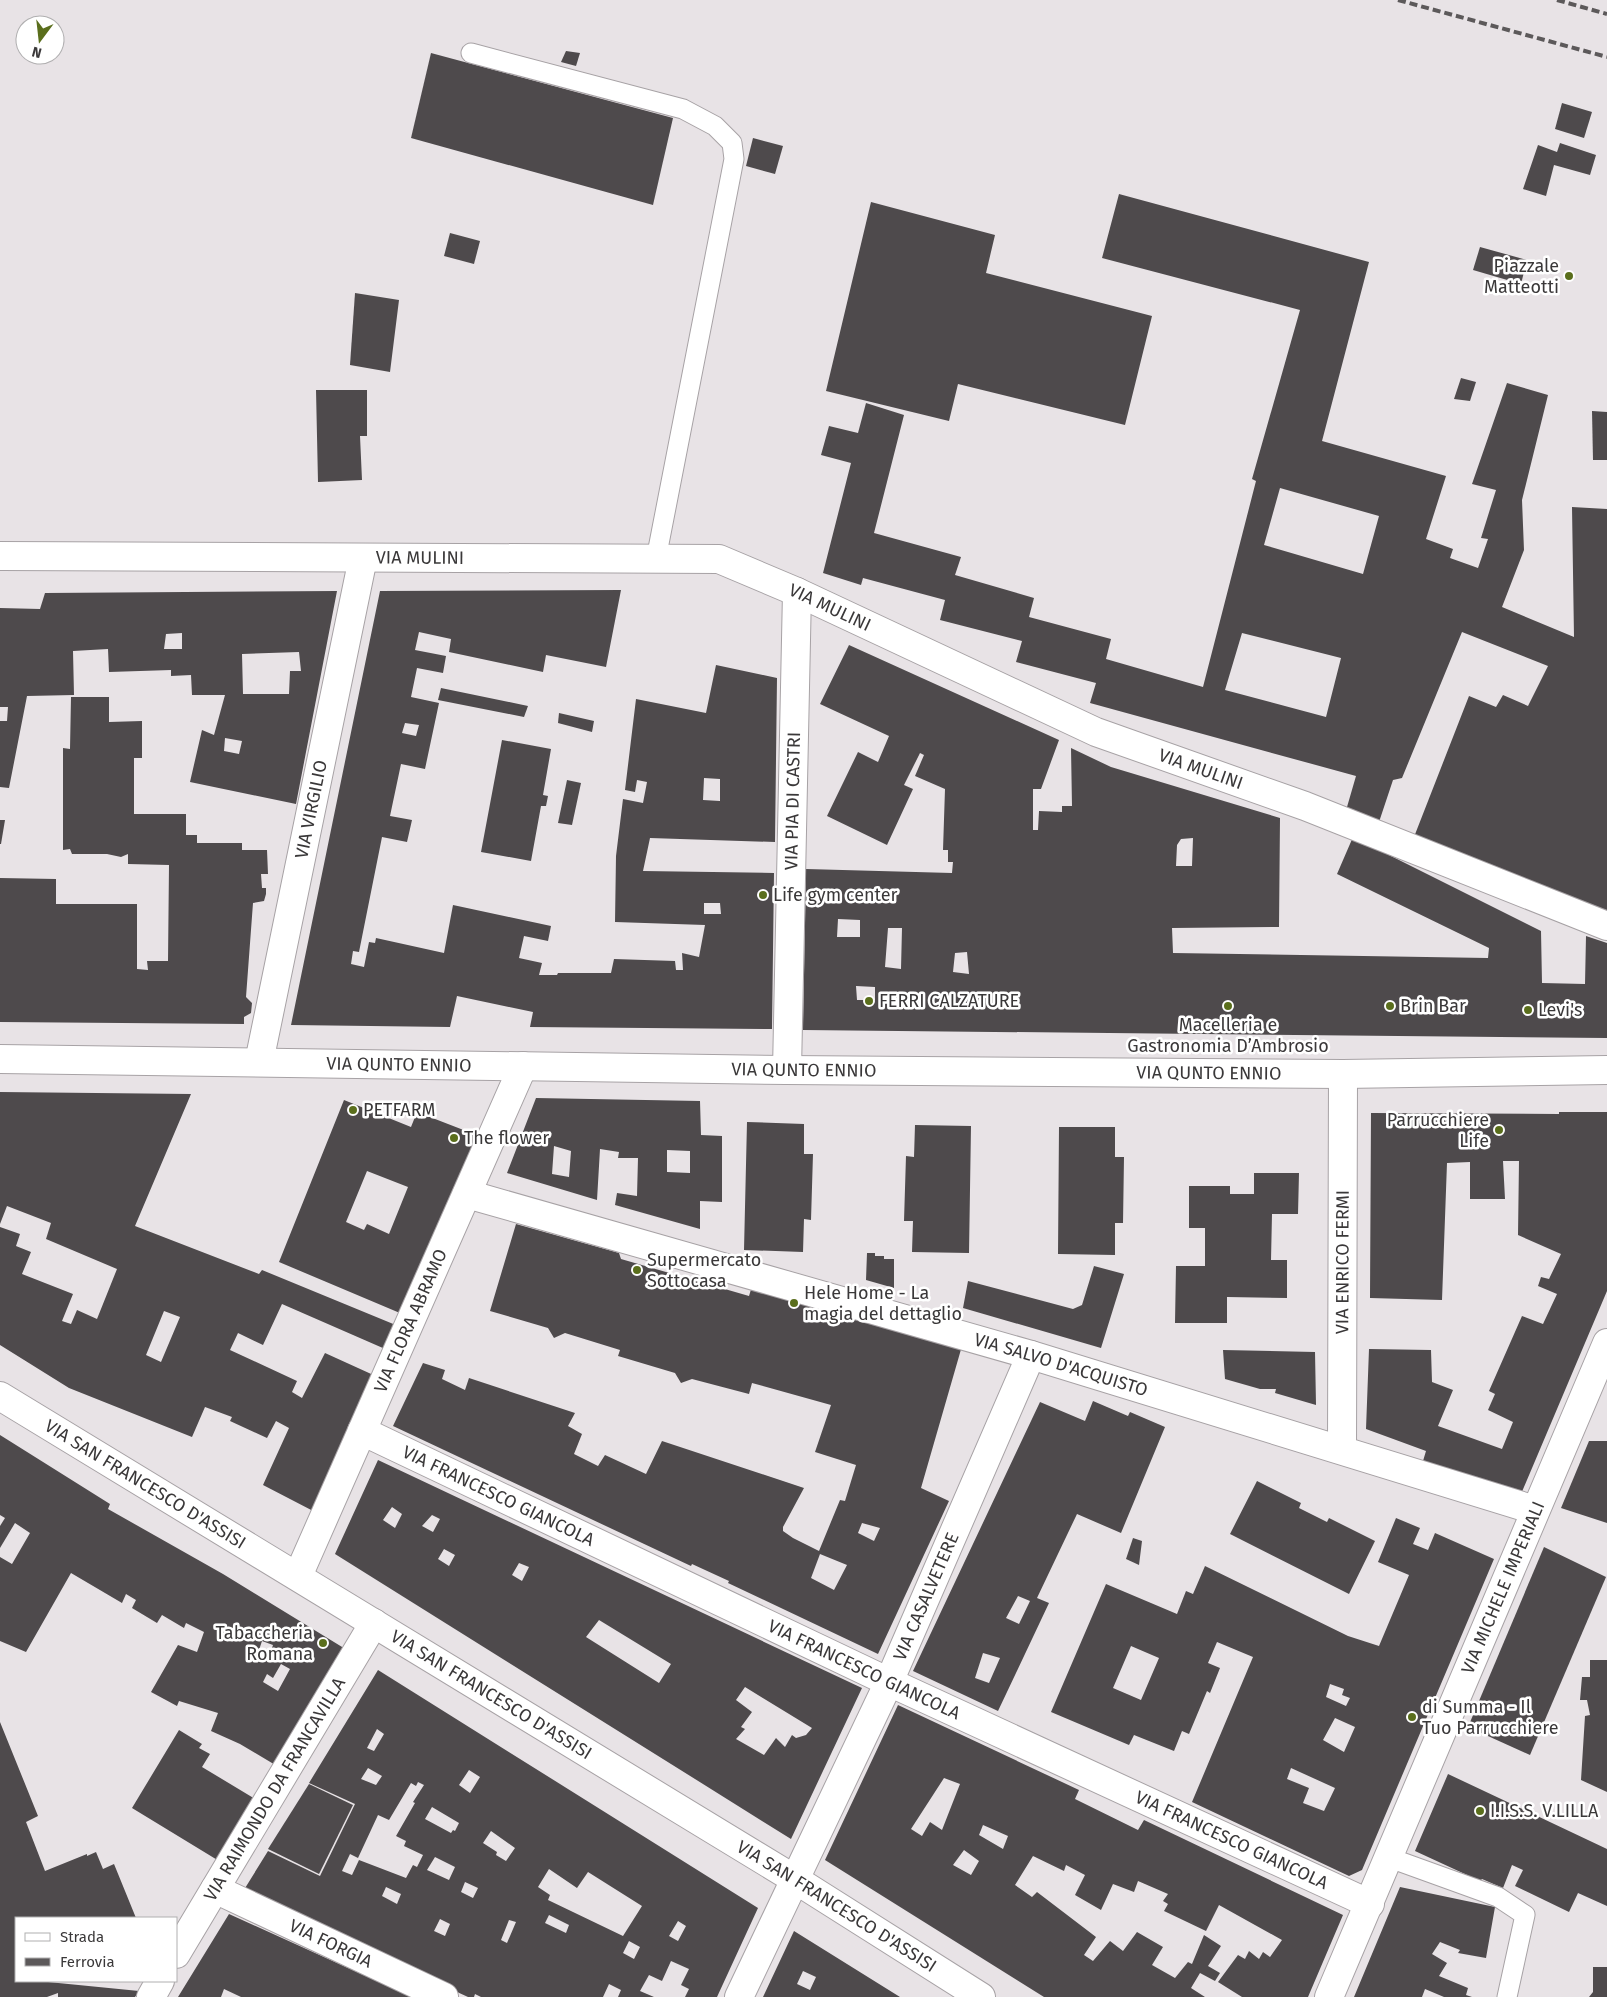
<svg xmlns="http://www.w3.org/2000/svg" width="1607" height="1997" font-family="'Fira Sans',sans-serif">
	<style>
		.building { fill: #4e4a4c; fill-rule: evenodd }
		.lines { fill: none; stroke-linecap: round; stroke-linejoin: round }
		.lane-casing { stroke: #a7a2a5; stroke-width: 21 }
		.street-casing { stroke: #a7a2a5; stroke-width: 30 }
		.secondary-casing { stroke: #a7a2a5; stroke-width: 30 }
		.lane { stroke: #fff; stroke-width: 19 }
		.street { stroke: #fff; stroke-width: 28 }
		.secondary { stroke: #fff; stroke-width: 28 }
		.rail { stroke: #5c595a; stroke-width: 4; stroke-dasharray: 8 4; stroke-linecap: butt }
		.poi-dot { fill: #5a6e1c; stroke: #fff; stroke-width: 2 }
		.labels { text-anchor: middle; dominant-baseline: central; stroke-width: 5; stroke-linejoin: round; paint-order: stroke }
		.poi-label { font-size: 18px; fill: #3a3839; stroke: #fff; text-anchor: start }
		.street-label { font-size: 18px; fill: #3a3839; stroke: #fff }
	</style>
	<rect width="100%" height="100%" fill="#e8e3e6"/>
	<g class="building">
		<path d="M566 51 580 53 576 66 561 62Z"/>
		<path d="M431 53 673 118 653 205 411 138Z"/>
		<path d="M1562 103 1592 112 1584 138 1555 129Z"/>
		<path d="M753 138 783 146 775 174 746 166Z"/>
		<path d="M1560 143 1596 155 1590 175 1554 165 1546 196 1523 189 1538 145 1557 152Z"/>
		<path d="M1119 194 1369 262 1322 441 1446 476 1426 539 1453 549 1450 558 1478 568 1488 539 1481 538 1496 490 1472 484 1507 383 1548 395 1522 500 1524 550 1502 607 1574 637 1572 507 1607 509V918L1414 837 1469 696 1496 707 1503 695 1528 706 1548 666 1462 632 1402 778 1393 780 1379 822 1347 807 1356 776 1090 703 1096 683 1016 662 1022 641 940 620 945 600 863 578 861 585 823 573 851 463 821 455 829 426 858 433 866 403 904 415 874 533 961 557 955 575 1034 598 1029 617 1111 639 1106 659 1203 687 1256 481 1252 479 1300 310 1102 258ZM1280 488 1379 516 1363 574 1264 545ZM1242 633 1341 658 1326 717 1225 690Z"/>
		<path d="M871 202 995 235 986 273 1152 316 1125 425 958 384 949 421 826 391Z"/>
		<path d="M450 233 480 241 474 264 444 256Z"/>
		<path d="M1480 247 1527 260 1521 284 1473 270Z"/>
		<path d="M355 293 399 300 390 372 350 365Z"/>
		<path d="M1461 378 1476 382 1470 401 1454 399Z"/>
		<path d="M316 390H367V436H360L362 480 318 482Z"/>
		<path d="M1592 411 1607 412V460H1593Z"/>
		<path d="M621 590 606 667 546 655 543 672 449 652 451 639 419 632 415 650 446 656 443 673 417 668 411 697 439 703 425 769 401 764 390 816 412 820 407 842 382 837 359 952 353 951 351 964 364 967 369 942 375 943 376 938 444 953 453 905 551 926 548 941 524 936 519 958 542 963 539 975H557L558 973H611L614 959 675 961 676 970H683L682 953 699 957 705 925 615 922 616 856 623 799 643 803 647 782 637 780 635 792 625 790 636 699 706 713 716 665 777 678 775 842 650 838 643 871 774 873 772 1029 530 1027 533 1012 457 996 450 1027 291 1025 380 591ZM405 723 419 725 416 736 402 733ZM704 778 720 779V801L703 800ZM704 903H720L721 914H704Z"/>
		<path d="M337 591 296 804 190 782 202 730 214 735 225 695H192L191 675 171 676V670L109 672 108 649 73 651 74 695 27 696 9 788 0 787V721H7L8 707H0V608L40 609 45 593ZM182 633V649H164L166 634ZM299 652 301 671H290L289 694H243L242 654ZM225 738 242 741 239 754 224 751Z"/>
		<path d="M849 645 1059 740 1041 789H1033V830H1038L1039 811 1062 812V806H1072L1071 748 1111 767 1280 818 1279 927 1172 928 1173 953 1488 958 1489 948 1337 874 1353 837 1541 931 1542 983 1585 984 1586 936 1607 943V1038L803 1030 806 869 952 873 953 862H948V850H943L945 789 915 776 924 755 920 753 904 785 913 789 887 845 827 816 858 752 878 762 889 736 820 704ZM1193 838 1192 866H1176L1177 845 1181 839ZM838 919 860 920V937H837ZM888 928H902L901 969 885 967ZM967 952 969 974 953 972 955 953ZM856 986 875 987V1000H857Z"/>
		<path d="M441 688 528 706 524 717 438 700Z"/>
		<path d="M71 697H109V722L142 721V758H134V814H186V835H197V843H242V850H267L268 874H261L262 888H266V894L264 901 253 903 246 997 252 1003 251 1013 244 1017V1024L0 1022V878L56 879V904H137V969L148 970 147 961H168L169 865 128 864V854L121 857 107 854H72L70 849 63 850V748L70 749Z"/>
		<path d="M559 713 594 721 592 732 558 723Z"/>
		<path d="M502 740 551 749 543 795 548 796 546 806H541L531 861 481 852Z"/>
		<path d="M567 780 581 783 572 825 558 823Z"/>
		<path d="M0 820H5L1 844H0Z"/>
		<path d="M0 1092 191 1094 135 1226 259 1274 262 1270 403 1328 392 1352 282 1304 263 1345 238 1333 230 1350 297 1381 292 1392 302 1398 325 1353 380 1378 317 1513 263 1485 289 1428 276 1421 267 1438 230 1421 232 1417 205 1407 192 1437 69 1388 0 1345V1227L20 1234 16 1246 31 1252 22 1274 73 1294 62 1321 71 1324 77 1310 97 1319 117 1269 46 1239 51 1223 7 1206 0 1224ZM164 1311 180 1317 161 1362 146 1355Z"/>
		<path d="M536 1098 700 1101 701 1135 722 1136V1202L700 1201V1229L615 1205 617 1193 637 1196 638 1158H618L619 1152 600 1149 597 1200 507 1173ZM554 1146 571 1151 569 1177 552 1174ZM667 1150 690 1151V1173L667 1172Z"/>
		<path d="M344 1100 411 1127 417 1112 479 1136 407 1316 279 1262ZM367 1171 408 1187 389 1234 367 1224 364 1230 346 1222Z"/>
		<path d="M1559 1112H1607V1291L1521 1494 1423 1461 1426 1451 1366 1429 1369 1349 1431 1350 1432 1382 1453 1390 1438 1426 1502 1449 1513 1422 1488 1410 1495 1394 1489 1391 1522 1316 1543 1324 1557 1294 1538 1286 1541 1277 1549 1279 1561 1254 1518 1235 1519 1161H1503L1505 1199H1470V1162L1447 1163 1442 1300 1370 1298 1371 1113 1559 1114Z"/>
		<path d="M747 1122 804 1124V1154H813L811 1220 804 1219 803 1252 744 1250Z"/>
		<path d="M915 1125 971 1126 969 1253 912 1252 913 1221H904L906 1156 914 1157Z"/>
		<path d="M1059 1127H1115V1157H1124L1123 1223H1115V1255L1058 1254Z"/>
		<path d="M1254 1173H1299L1298 1214H1272L1271 1260H1287V1298L1227 1297V1323H1175L1176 1266H1205V1228H1189V1186H1230V1194H1254Z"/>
		<path d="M516 1224 619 1253 621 1259 749 1296 753 1283 964 1339 921 1488 949 1501 878 1654 728 1583 729 1581 692 1564 691 1566 393 1426 423 1363 445 1370 442 1379 465 1390 469 1378 575 1413 568 1426 582 1434 574 1454 598 1466 605 1455 646 1474 662 1441 804 1488 783 1527V1531L793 1538 819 1551 840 1500 845 1501 856 1465 815 1452 831 1405 752 1383 749 1394 692 1379 681 1383 675 1373 618 1356 620 1350 565 1333 554 1338 548 1328 490 1311ZM862 1523 880 1528 874 1541 858 1533ZM820 1554 847 1565 834 1590 811 1578Z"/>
		<path d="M867 1253H875V1256H884V1259H894V1288L866 1280Z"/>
		<path d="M1094 1266 1124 1274 1101 1348 963 1308 968 1281 1073 1309 1082 1305Z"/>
		<path d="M1223 1350 1315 1352 1316 1405 1275 1393 1276 1389H1260L1225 1379Z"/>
		<path d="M1093 1401 1128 1416 1130 1412 1165 1427 1121 1533 1077 1514 1037 1598 1049 1603 998 1711 913 1671 1040 1402 1085 1421ZM1018 1596 1030 1601 1019 1624 1006 1618ZM983 1653 1000 1658 989 1683 975 1678Z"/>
		<path d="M0 1435 110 1504 108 1509 223 1574 347 1650 277 1766 240 1744 211 1731 218 1713 179 1701 177 1706 151 1692 178 1645 197 1652 204 1632 186 1623 184 1628 162 1615 157 1623 132 1608 136 1600 126 1594 122 1603 71 1573 26 1652 0 1641V1557L12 1564 30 1533 15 1523 0 1548V1526L5 1518 0 1515ZM262 1641 273 1645 268 1660 257 1656ZM281 1664 290 1669 278 1691 263 1682 267 1674 273 1678Z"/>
		<path d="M1589 1441H1607V1523L1561 1508Z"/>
		<path d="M378 1460 862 1688 791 1839 335 1554ZM392 1507 402 1514 395 1528 383 1520ZM432 1515 440 1519 433 1532 422 1526ZM444 1549 455 1555 449 1566 438 1559ZM519 1563 529 1567 522 1581 512 1575ZM599 1620 671 1664 659 1683 586 1637ZM745 1687 812 1728 806 1735 796 1738 792 1735 785 1747 776 1738 764 1755 736 1739 745 1729 741 1727 752 1712 736 1700Z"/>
		<path d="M1257 1481 1301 1503 1299 1508 1327 1522 1329 1518 1375 1541 1349 1594 1230 1534Z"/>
		<path d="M1396 1518 1420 1528 1413 1544 1428 1550 1435 1533 1494 1559 1362 1870 1349 1876 1192 1802 1253 1657 1217 1642 1208 1663 1220 1668 1210 1693 1207 1691 1189 1734 1182 1731 1174 1751 1134 1735 1129 1745 1051 1712 1106 1584 1177 1614 1186 1591 1193 1594 1205 1566 1348 1636 1379 1646 1409 1575 1378 1562ZM1131 1646 1159 1658 1141 1700 1113 1688ZM1330 1684 1344 1689 1342 1695 1350 1698 1346 1706 1326 1697ZM1335 1718 1355 1727 1344 1752 1323 1740ZM1291 1768 1335 1788 1324 1811 1303 1803 1309 1788 1287 1779Z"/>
		<path d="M1133 1538 1142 1541 1139 1565 1126 1559Z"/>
		<path d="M1544 1547 1606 1577 1530 1755 1468 1727Z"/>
		<path d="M1590 1660H1607V1792L1581 1780 1585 1716 1590 1715 1587 1700H1580L1582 1677H1590Z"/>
		<path d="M378 1670 758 1908 717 1997H685L689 1989 681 1985 689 1969 671 1961 662 1981 649 1975 640 1991 654 1997H618L621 1990 609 1984 603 1997H481L475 1994 474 1997H468L242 1893 268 1851 320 1876 355 1804 309 1783ZM377 1729 384 1734 374 1751 367 1748ZM368 1768 382 1776 376 1785 361 1779ZM469 1770 480 1777 470 1793 459 1785ZM418 1782 424 1785 413 1802 415 1803 396 1836 406 1841 404 1846 423 1855 417 1867 413 1865 406 1878 359 1860 352 1875 342 1871 350 1854 358 1858 378 1815 389 1820 411 1783 416 1786ZM432 1807 459 1823 455 1831 453 1830 451 1833 425 1819ZM491 1831 515 1848 506 1861 496 1855 497 1852 483 1843ZM435 1857 455 1867 449 1880 427 1870ZM549 1869 577 1888 588 1872 642 1906 623 1936 548 1900 550 1895 538 1887ZM465 1882 478 1888 473 1898 461 1892ZM386 1887 401 1894 397 1904 382 1896ZM549 1915 569 1925 566 1933 545 1923ZM440 1919 450 1924 445 1936 434 1931ZM509 1920 516 1922 507 1943 501 1940ZM678 1921 686 1926 678 1941 669 1936ZM629 1941 640 1947 634 1959 623 1953Z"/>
		<path d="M898 1705 1079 1790 1075 1799 1138 1830 1144 1820 1343 1915 1308 1997H1242L1218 1982 1238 1955 1245 1959 1249 1951 1259 1959 1263 1952 1270 1957 1282 1940 1219 1905 1206 1931 1164 1911 1168 1904 1163 1901 1168 1894 1138 1881 1134 1892 1113 1884 1101 1910 1075 1895 1085 1875 1066 1865 1064 1871 1033 1856 1015 1885 1032 1897 1037 1892 1096 1937 1084 1955 1093 1961 1110 1941 1123 1951 1137 1932 1163 1947 1152 1965 1175 1978 1188 1962 1192 1964 1204 1935 1221 1946 1208 1966 1220 1973 1215 1981 1200 1973 1191 1988 1205 1997H1044L825 1860ZM944 1778 960 1784 942 1830 930 1822 922 1836 911 1829ZM983 1825 1008 1836 1003 1849 979 1835ZM964 1850 979 1861 971 1875 953 1865Z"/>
		<path d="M0 1722 38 1816 26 1822 45 1871 87 1854V1856L96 1852 103 1869 114 1864 136 1918H16V1981H38L139 1991 135 1997H58V1993L47 1997H0Z"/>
		<path d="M179 1730 202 1744 199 1748 210 1754 202 1767 257 1800 219 1861 132 1808Z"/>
		<path d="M1448 1774 1607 1849V1906L1578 1893 1569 1912 1515 1886 1523 1870 1512 1865 1503 1888 1482 1879 1480 1881 1415 1851Z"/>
		<path d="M309 1784 353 1805 319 1874 268 1849Z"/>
		<path d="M1400 1887 1495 1907 1486 1958 1458 1953 1460 1950 1440 1942 1432 1954 1447 1963 1439 1976 1468 1988 1466 1995 1472 1997H1444L1425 1989 1422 1997H1354Z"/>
		<path d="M229 1914 412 1997H241L224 1989 221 1997H178Z"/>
		<path d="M794 1931 900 1997H763ZM803 1971 816 1977 810 1990 797 1984Z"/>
		<path d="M1593 1967H1607V1997H1589L1593 1992Z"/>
	</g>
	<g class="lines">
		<defs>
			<g id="lane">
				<path d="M471 53 683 109 715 126 732 143 734 159 656 559"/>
				<path d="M1390 1858 1498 1897 1525 1915 1507 1997"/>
			</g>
			<g id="street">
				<path id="s1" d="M0 556 719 559 797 592 1096 732 1305 806 1607 926"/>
				<path id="s2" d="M259 1062 363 558"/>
				<path id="s3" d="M787 1070 797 592"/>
				<path id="s4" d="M467 1194 1031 1355 1535 1510"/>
				<path id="s5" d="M362 1431 889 1682 1370 1904"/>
				<path id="s6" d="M1342 1450 1343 1074"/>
				<path id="s7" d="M298 1576 523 1066"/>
				<path id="s8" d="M215 1889 444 1997"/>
				<path id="s9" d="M176 1954 374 1623"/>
				<path d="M151 1997 160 1981"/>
				<path id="s10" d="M739 1997 889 1682 1031 1355"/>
				<path id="s11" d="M1329 1997 1607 1343"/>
			</g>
			<g id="secondary">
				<path id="s12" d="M0 1059 787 1070 1343 1074 1607 1070"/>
				<path id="s13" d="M0 1396 796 1880 981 1997"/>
			</g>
		</defs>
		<use href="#lane" class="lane-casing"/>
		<use href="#street" class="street-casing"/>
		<use href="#secondary" class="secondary-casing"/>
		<use href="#lane" class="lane"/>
		<use href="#street" class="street"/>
		<use href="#secondary" class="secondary"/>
		<g class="rail">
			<path d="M1398 0 1607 57"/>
			<path d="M1557 0 1607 14"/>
		</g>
	</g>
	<g class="poi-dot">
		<circle cx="1569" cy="276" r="5"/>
		<circle cx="763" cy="895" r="5"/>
		<circle cx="869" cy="1001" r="5"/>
		<circle cx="1228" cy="1006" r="5"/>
		<circle cx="1390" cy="1006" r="5"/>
		<circle cx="1528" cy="1010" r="5"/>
		<circle cx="353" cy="1110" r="5"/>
		<circle cx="1499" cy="1130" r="5"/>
		<circle cx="454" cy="1138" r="5"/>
		<circle cx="637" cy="1270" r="5"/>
		<circle cx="794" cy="1303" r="5"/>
		<circle cx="323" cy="1643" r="5"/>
		<circle cx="1412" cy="1717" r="5"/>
		<circle cx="1480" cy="1811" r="5"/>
	</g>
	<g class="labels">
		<g class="poi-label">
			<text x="1559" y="266" text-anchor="end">Piazzale<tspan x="1559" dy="21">Matteotti</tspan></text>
			<text x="773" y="895">Life gym center</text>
			<text x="879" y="1001">FERRI CALZATURE</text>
			<text x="1400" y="1006">Brin Bar</text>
			<text x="1538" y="1010">Levi's</text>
			<text x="1228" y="1025" text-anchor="middle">Macelleria e<tspan x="1228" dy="21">Gastronomia D’Ambrosio</tspan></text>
			<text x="363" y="1110">PETFARM</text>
			<text x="1489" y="1120" text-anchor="end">Parrucchiere<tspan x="1489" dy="21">Life</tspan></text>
			<text x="464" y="1138">The flower</text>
			<text x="647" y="1260">Supermercato<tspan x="647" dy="21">Sottocasa</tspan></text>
			<text x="804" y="1293">Hele Home - La<tspan x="804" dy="21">magia del dettaglio</tspan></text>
			<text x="313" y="1633" text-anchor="end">Tabaccheria<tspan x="313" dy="21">Romana</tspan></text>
			<text x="1422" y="1707">di Summa - Il<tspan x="1422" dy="21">Tuo Parrucchiere</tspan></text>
			<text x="1490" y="1811">I.I.S.S. V.LILLA</text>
		</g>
		<g class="street-label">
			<text stroke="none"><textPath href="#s1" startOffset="420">VIA MULINI</textPath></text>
			<text stroke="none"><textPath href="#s1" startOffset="840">VIA MULINI</textPath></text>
			<text stroke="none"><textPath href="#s1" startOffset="1245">VIA MULINI</textPath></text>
			<text stroke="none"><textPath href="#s3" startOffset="269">VIA PIA DI CASTRI</textPath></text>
			<text stroke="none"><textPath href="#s2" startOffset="258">VIA VIRGILIO</textPath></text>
			<text stroke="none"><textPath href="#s12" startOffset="399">VIA QUNTO ENNIO</textPath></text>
			<text stroke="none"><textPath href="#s12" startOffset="804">VIA QUNTO ENNIO</textPath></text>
			<text stroke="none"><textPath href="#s12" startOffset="1209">VIA QUNTO ENNIO</textPath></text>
			<text stroke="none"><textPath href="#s6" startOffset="188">VIA ENRICO FERMI</textPath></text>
			<text stroke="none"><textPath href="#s7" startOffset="279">VIA FLORA ABRAMO</textPath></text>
			<text stroke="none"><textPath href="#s4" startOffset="618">VIA SALVO D'ACQUISTO</textPath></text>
			<text stroke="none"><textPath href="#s13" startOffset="170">VIA SAN FRANCESCO D'ASSISI</textPath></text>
			<text stroke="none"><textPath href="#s5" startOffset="151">VIA FRANCESCO GIANCOLA</textPath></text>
			<text stroke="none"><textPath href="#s11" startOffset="445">VIA MICHELE IMPERIALI</textPath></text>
			<text stroke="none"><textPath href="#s10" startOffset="442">VIA CASALVETERE</textPath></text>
			<text stroke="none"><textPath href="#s5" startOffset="556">VIA FRANCESCO GIANCOLA</textPath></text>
			<text stroke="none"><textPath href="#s13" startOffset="575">VIA SAN FRANCESCO D'ASSISI</textPath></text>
			<text stroke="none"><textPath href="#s9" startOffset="192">VIA RAIMONDO DA FRANCAVILLA</textPath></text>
			<text stroke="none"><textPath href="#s5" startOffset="961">VIA FRANCESCO GIANCOLA</textPath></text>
			<text stroke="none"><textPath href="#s13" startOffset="980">VIA SAN FRANCESCO D'ASSISI</textPath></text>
			<text stroke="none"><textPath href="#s8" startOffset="128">VIA FORGIA</textPath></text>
		</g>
	</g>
	<rect x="15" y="1917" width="162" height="65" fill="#ffffff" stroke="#b0afb0"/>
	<rect x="25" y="1933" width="25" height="8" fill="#ffffff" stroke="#b0afb0"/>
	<text x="60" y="1942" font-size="15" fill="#3a3839">Strada</text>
	<rect x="25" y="1958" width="25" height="8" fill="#5c595a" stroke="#b0afb0"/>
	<text x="60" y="1967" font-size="15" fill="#3a3839">Ferrovia</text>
	<g transform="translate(40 40) rotate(195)"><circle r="24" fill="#ffffff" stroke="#b0afb0"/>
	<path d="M0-4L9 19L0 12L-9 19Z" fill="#5a6e1c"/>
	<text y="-8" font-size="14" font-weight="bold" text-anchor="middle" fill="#3a3839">N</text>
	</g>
</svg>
